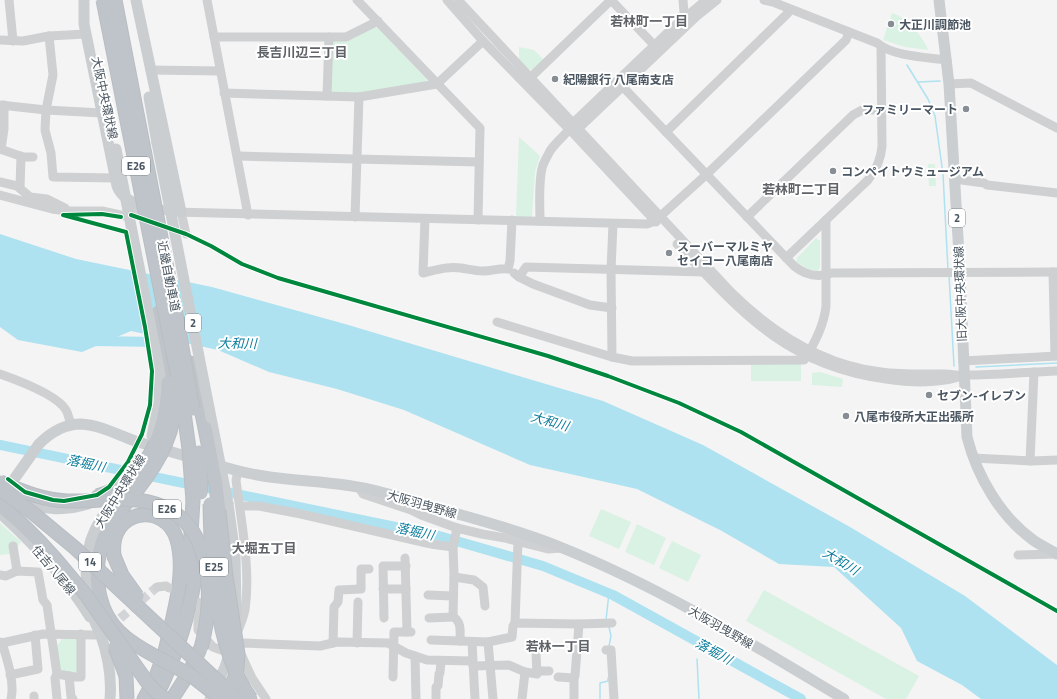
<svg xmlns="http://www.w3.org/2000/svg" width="1057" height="699" font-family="'Titillium Web','Noto Sans JP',sans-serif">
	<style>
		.green { fill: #d9f2e3 }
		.water { fill: #aee2f0 }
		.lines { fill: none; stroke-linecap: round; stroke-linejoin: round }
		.stream { stroke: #aee2f0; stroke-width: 1.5 }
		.river { stroke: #aee2f0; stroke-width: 10 }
		.minor-tunnel { stroke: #d2d4d7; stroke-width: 9; stroke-dasharray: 9 4.5; stroke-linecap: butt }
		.highway-casing { stroke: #b9bec3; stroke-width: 15 }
		.minor { stroke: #ced0d2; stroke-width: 9 }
		.major { stroke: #caced1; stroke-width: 11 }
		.highway { stroke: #bec4c9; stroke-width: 13 }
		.highway-bridge-casing { stroke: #b9bec3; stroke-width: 15; stroke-linecap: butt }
		.major-bridge { stroke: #caced1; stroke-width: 11 }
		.highway-bridge { stroke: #bec4c9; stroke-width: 13 }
		.cycleway-casing { stroke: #fff; stroke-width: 6 }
		.cycleway { stroke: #00873e; stroke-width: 4 }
		.poi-dot { fill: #868d94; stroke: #fff; stroke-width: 1.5 }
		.labels { text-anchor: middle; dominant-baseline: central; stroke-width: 4; stroke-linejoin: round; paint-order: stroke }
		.shield { fill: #fff; stroke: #808990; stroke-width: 1 }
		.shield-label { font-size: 11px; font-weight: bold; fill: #4a5661 }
		.poi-label { font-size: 12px; font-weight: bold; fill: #4a5661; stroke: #fff; text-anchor: start }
		.street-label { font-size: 12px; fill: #4a5661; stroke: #fff }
		.neighbourhood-label { font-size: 13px; font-weight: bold; fill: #5f6368; stroke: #fff }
		.water-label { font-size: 13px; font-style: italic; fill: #0c7c9b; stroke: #fff }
	</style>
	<rect width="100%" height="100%" fill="#f4f4f4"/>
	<g class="green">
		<path d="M892 13C905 16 924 38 928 50L905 47 883 40Z"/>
		<path d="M374 27 378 28 427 80 426 83 360 94 333 93 330 91 332 40Z"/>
		<path d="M519 47 534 50 544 60 533 70 528 69 519 59Z"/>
		<path d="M519 137 540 156 535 172 532 217H516Z"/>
		<path d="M928 164H935L936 186H929Z"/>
		<path d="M816 238 820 241V267L818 271 808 269 796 262 797 258Z"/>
		<path d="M801 363V381H751V364Z"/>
		<path d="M820 372 843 379 842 387 812 385V373Z"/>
		<path d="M601 509 631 522 619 549 589 536Z"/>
		<path d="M0 523 21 542 11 554 0 555Z"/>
		<path d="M637 524 666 538 654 565 625 552Z"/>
		<path d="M672 541 701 555 688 582 659 568Z"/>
		<path d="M764 590 919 676 906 699H886L746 621Z"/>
		<path d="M64 636H78V670L75 674 60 670 57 646Z"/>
	</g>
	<path class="water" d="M0 234 76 259 212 287 345 324 603 401 703 445 850 527 965 596 1057 665V699H981L962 685 917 661 901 628 834 567 779 564 720 530 637 489 530 465 404 410 337 389 269 372 218 350 131 331 82 352 18 340 0 327Z"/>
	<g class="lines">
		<g class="stream">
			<path d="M907 65 928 99 935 116 943 174 948 270"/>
			<path d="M918 82 940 81"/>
			<path d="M949 275 954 366"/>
			<path d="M976 367 1057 363"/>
			<path d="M606 620 609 593"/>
			<path d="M609 646 611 636 609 627"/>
			<path d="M697 659 699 699"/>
			<path d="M600 699V683L608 681V678"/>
		</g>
		<g class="river">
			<path d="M93 341 161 342"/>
			<path d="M0 445 439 536 543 566 613 595 801 699"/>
		</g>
		<path class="minor-tunnel" d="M110 627 157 587"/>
		<defs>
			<g id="highway">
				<path d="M159 313 168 383"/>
				<path d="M190 363 196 386 205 428"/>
				<path d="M136 492C126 503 115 515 108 529 91 563 93 610 124 636 133 644 144 650 155 656"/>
				<path d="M0 505C26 526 48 549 69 575"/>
				<path d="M114 556C108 508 166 501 177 540 187 574 172 618 165 652"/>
				<path d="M186 577 190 549 193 501"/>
				<path d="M144 699 155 679 166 649"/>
				<path d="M155 699C176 657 191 611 197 564"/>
				<path d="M172 699 190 671 199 651"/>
			</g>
		</defs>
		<use href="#highway" class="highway-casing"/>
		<g class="minor">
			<path d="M9 0 13 41"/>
			<path d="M207 0 248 215"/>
			<path d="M357 0 480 128 478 220"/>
			<path d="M447 0 483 41 570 130 656 222"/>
			<path d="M458 0 732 293C773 333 823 365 881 372 903 375 924 374 945 374 952 374 959 376 966 375 996 375 1027 372 1057 371"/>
			<path d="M611 0 654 45"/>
			<path d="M683 0 684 12 683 18"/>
			<path d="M764 0 773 2 877 43C895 57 924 57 947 60"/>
			<path d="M49 36 53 75 46 110 45 130 51 153 53 177 115 178"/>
			<path d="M214 37H346L378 21"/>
			<path d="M0 40 23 41 49 36 86 34"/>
			<path d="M150 70 220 71"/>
			<path d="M530 78 611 0"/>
			<path d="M949 84 971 83 1057 128"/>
			<path d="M623 87 794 266C805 275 818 278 832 273L1057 272"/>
			<path d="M224 93 359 97 437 84 483 41"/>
			<path d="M327 96 329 37"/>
			<path d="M0 105 46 110 102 113"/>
			<path d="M573 129 579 128 697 16 717 0"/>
			<path d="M666 132 788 13"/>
			<path d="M0 149 23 157H33"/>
			<path d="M1 149 4 129V105"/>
			<path d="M238 156 479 162"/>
			<path d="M954 179 984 183 987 185 1057 193"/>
			<path d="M0 182 17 186 30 197 47 199 65 208"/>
			<path d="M20 188 21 156"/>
			<path d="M0 195 52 209 67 211H102L125 216 131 215 134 211 138 204 173 212 647 224 655 221 707 174 846 40 849 32"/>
			<path d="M181 212 186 234"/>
			<path d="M355 217 359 97"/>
			<path d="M747 217 853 115 862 110H882"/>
			<path d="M425 219 423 273C436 270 448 266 461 268 468 269 475 271 483 271 492 271 499 268 508 269L510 261 512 220"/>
			<path d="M540 221C540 205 538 179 543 165 545 160 548 155 550 151 557 140 568 134 574 122L683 18 687 16 706 0"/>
			<path d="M677 244C742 313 787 366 886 379 911 383 935 384 959 377"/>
			<path d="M786 258 868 180C876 170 881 160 882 146L881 47"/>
			<path d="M1053 272 1055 356"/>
			<path d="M514 273 519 277 533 284 590 305 612 308"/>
			<path d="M519 277 526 267 703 272"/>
			<path d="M497 322 612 357 632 361 804 360C815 343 824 326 826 306V220"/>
			<path d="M612 357 611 270 613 224"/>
			<path d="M963 361 1057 356"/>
			<path d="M0 374C17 380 57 395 66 410 69 415 69 420 71 425"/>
			<path d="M973 458 1032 461 1057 460"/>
			<path d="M1030 461 1034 372"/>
			<path d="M359 487 363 494 411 510 421 515 457 528 482 534 505 538 548 549 561 548"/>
			<path d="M240 506H259L301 514 418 541C430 545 441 545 453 547"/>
			<path d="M457 528 453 547 454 574 453 617C462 621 460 633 460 641"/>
			<path d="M13 546 17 571"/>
			<path d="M1018 555 1057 554"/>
			<path d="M405 558 407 632"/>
			<path d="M0 575 6 576 17 571 38 572 43 600 47 605 57 674 55 678 57 699"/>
			<path d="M454 577 474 580 483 587 485 606"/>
			<path d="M157 587 166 586 169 588"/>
			<path d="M383 589H406"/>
			<path d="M428 595 453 596"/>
			<path d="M198 602 202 606 198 618V630L213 647 221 650 244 643 320 646 337 642 388 643 406 653 427 660 472 661"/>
			<path d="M384 618 383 566H406"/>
			<path d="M429 618 453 617"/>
			<path d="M515 623 518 541"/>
			<path d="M236 636C239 628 243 619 245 610 251 569 241 521 236 480L238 471"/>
			<path d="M431 640 488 642 512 637 513 626 515 623 579 624 612 623"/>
			<path d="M0 642 2 643C7 659 15 683 11 699"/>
			<path d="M472 642 475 699"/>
			<path d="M488 642 493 699"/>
			<path d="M2 643 43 634 95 635 104 632"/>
			<path d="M333 643 334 607 338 602 339 590 361 589V569H369"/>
			<path d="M357 643 358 602"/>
			<path d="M238 650 240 652 252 678 266 699"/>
			<path d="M606 650H611L614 699"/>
			<path d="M415 656 416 699"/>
			<path d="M473 666 509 665 525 672 537 674 536 653"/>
			<path d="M537 671H549"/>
			<path d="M57 674 75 677H81V634"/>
			<path d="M10 675 38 669 35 635"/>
			<path d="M69 676 71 697 73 699"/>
			<path d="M393 677 394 632H411"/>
			<path d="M558 677 574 678"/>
			<path d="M34 696V699"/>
			<path d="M436 699V687L438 686 439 674 440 673 441 661"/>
			<path d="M522 699 525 672"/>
			<path d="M574 699V678L575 676 579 624"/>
		</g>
		<g class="major">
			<path d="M84 0V24L117 186C121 196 128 201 138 204"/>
			<path d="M136 0 181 212"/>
			<path d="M939 0 949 84 960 272 967 437C977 476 1000 516 1033 540 1040 545 1049 549 1057 554"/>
			<path d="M149 97 157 143"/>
			<path d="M5 492 39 444C50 433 64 424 81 424 100 425 118 435 135 441 168 451 202 461 235 470 282 483 331 479 377 491 407 499 436 508 465 516 497 525 529 534 560 547 660 587 752 644 844 699"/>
			<path d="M20 498C40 511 65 511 88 504"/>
			<path d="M228 504 235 555 236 613"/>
			<path d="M0 513C34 544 66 578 90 617"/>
			<path d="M110 699C112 676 108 655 100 633 98 629 95 624 94 619 85 591 82 557 95 530 101 517 110 505 118 494"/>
			<path d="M210 699 225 667 231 649"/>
		</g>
		<use href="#highway" class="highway"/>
		<defs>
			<g id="highway-bridge">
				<path d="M103 0 182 398 189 449 193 501"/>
				<path d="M115 0 178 325 193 409"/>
				<path d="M205 428 216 485 226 576 238 654 237 669 235 677 230 688 219 699"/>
				<path d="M199 452 201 493"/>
				<path d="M0 482C22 491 42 500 67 501 94 502 122 496 149 502 215 517 215 596 201 648"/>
				<path d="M0 489 34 514 75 548 237 699"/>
				<path d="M137 490C160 461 178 429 174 391"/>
				<path d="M97 496C147 483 167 431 168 383"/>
				<path d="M210 504C211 564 215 649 251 699"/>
				<path d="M114 556 122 575 137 596"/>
				<path d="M69 575 86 595 147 682 156 692 165 699"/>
				<path d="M115 647 126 676 127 699"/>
				<path d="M155 656 192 676 221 699"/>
			</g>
		</defs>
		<use href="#highway-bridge" class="highway-bridge-casing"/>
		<g class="major-bridge">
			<path d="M157 143 228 504"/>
			<path d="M116 149 160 374 159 403 152 436"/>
		</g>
		<use href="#highway-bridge" class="highway-bridge"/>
		<defs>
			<g id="cycleway">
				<path d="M131 215 186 234 211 246 242 264 278 278 548 356 608 376 679 403 741 432 1057 611"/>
				<path d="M8 479 25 492 53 500 64 501 97 495 109 487 128 462 142 434 150 405 152 371 145 327 126 232 63 215 102 214 121 217"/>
			</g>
		</defs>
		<use href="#cycleway" class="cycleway-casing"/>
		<use href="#cycleway" class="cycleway"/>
	</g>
	<g class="poi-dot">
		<circle cx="891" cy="24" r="4"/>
		<circle cx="555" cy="79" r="4"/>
		<circle cx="966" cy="109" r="4"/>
		<circle cx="833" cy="171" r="4"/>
		<circle cx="669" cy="253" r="4"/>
		<circle cx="929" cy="395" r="4"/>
		<circle cx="846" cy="416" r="4"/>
	</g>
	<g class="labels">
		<g class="shield">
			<rect x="122" y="157" width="28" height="18" rx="3"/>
			<rect x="949" y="209" width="16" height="18" rx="3"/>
			<rect x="185" y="314" width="16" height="18" rx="3"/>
			<rect x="153" y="500" width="28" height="18" rx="3"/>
			<rect x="79" y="553" width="22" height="18" rx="3"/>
			<rect x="200" y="558" width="28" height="18" rx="3"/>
		</g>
		<g class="shield-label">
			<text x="136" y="166">E26</text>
			<text x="957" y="218">2</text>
			<text x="193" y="323">2</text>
			<text x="167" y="509">E26</text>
			<text x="90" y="562">14</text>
			<text x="214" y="567">E25</text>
		</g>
		<g class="poi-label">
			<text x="899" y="24">大正川調節池</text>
			<text x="563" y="79">紀陽銀行 八尾南支店</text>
			<text x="958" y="109" text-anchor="end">ファミリーマート</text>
			<text x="841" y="171">コンペイトウミュージアム</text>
			<text x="677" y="246">スーバーマルミヤ<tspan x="677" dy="14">セイコー八尾南店</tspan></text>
			<text x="937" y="395">セブン-イレブン</text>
			<text x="854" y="416">八尾市役所大正出張所</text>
		</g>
		<g class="street-label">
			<text transform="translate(105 98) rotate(78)">大阪中央環状線</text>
			<text transform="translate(169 276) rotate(79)">近畿自動車道</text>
			<text transform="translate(960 294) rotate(-92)">旧大阪中央環状線</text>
			<text transform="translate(120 491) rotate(-58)">大阪中央環状線</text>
			<text transform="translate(422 504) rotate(16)">大阪羽曳野線</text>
			<text transform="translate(54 570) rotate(50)">住吉八尾線</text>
			<text transform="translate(721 627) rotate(30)">大阪羽曳野線</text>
		</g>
		<g class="neighbourhood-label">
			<text x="649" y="21">若林町一丁目</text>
			<text x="302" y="52">長吉川辺三丁目</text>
			<text x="801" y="189">若林町二丁目</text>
			<text x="264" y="548">大堀五丁目</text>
			<text x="558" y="646">若林一丁目</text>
		</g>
		<g class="water-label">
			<text transform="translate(237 343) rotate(1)">大和川</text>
			<text transform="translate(550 421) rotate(16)">大和川</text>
			<text transform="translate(86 463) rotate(12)">落堀川</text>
			<text transform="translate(415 531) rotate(12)">落堀川</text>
			<text transform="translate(841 561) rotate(31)">大和川</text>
			<text transform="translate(714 651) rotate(29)">落堀川</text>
		</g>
	</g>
</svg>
